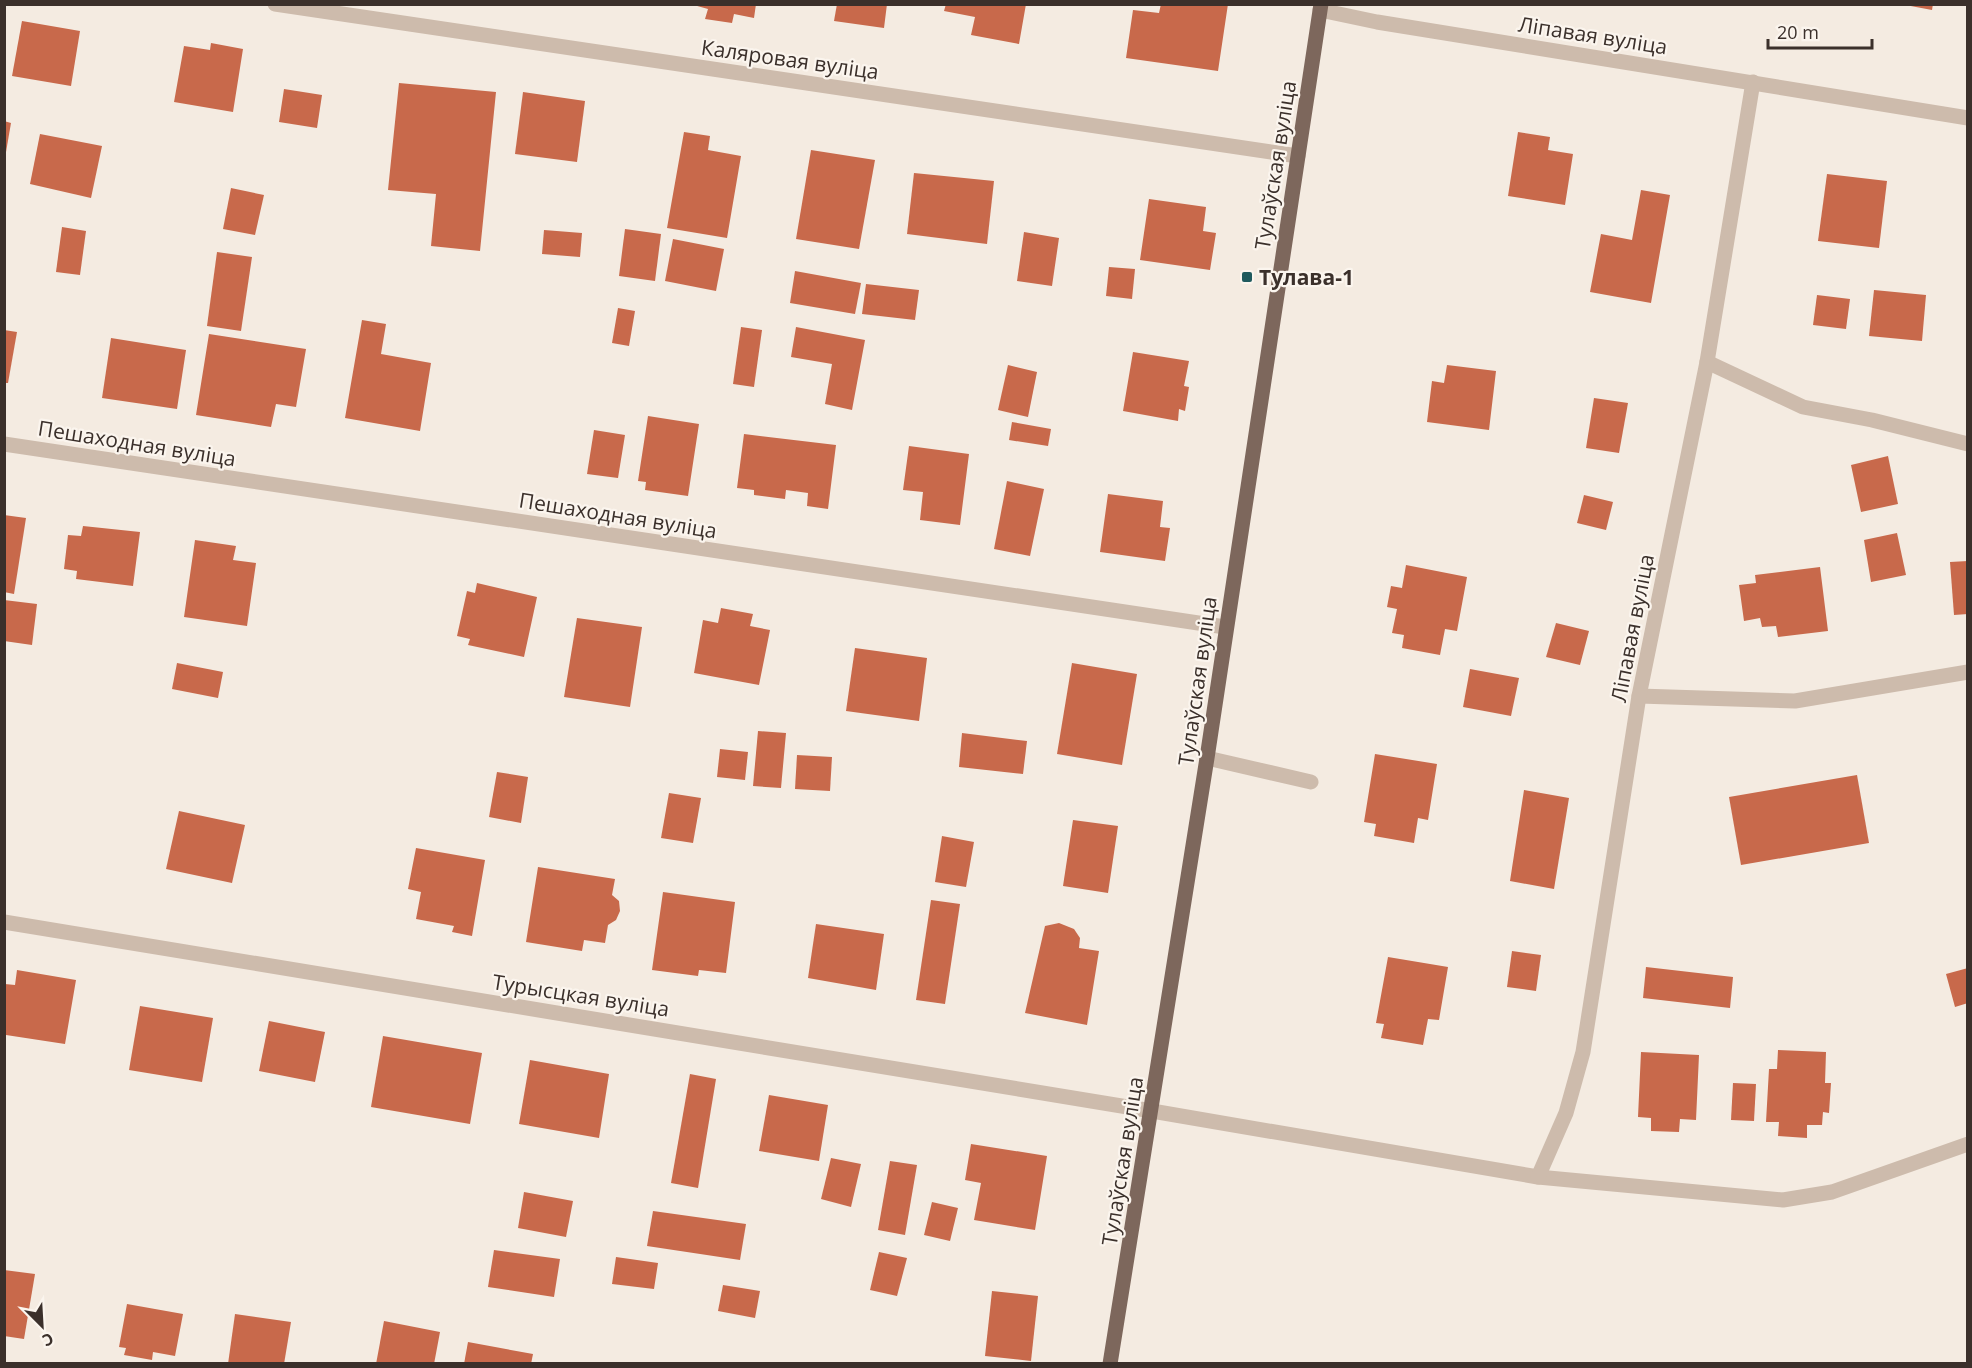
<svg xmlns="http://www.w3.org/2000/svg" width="1972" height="1368" font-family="'Open Sans',sans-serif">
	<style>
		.building { fill: #c8694b }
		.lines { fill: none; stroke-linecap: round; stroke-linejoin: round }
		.minor { stroke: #cdbbac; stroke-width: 15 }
		.major { stroke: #7d675c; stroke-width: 15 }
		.poi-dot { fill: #1f5a5e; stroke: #fbf5ee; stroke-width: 2 }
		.labels { text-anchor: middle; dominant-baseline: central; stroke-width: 4.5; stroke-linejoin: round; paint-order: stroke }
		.street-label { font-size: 21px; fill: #3b302b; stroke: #fbf5ee }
		.poi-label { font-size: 21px; font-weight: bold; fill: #3b302b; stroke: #fbf5ee; text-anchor: start }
	</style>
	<rect width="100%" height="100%" fill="#f4ebe1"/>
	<g class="building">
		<path d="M690 4H756L754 18 734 14 732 23 705 19 708 9Z"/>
		<path d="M837 4H887L884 28 834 21Z"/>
		<path d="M946 4H1026L1019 44 971 35 975 17 944 11Z"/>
		<path d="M1161 4H1228L1218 71 1126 58 1133 10 1159 13Z"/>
		<path d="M1900 4H1933L1932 10Z"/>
		<path d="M22 21 80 31 71 86 12 76Z"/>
		<path d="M211 43 243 49 233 112 174 102 184 46 210 50Z"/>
		<path d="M399 83 496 92 480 251 431 246 436 194 388 190Z"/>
		<path d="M284 89 322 95 317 128 279 122Z"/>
		<path d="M523 92 585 101 577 162 515 154Z"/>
		<path d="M4 121 11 123 6 152H4Z"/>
		<path d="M684 132 710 136 708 150 741 156 727 238 667 228Z"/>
		<path d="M1518 132 1550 137 1548 150 1573 154 1565 205 1508 196Z"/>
		<path d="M40 134 102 146 91 198 30 184Z"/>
		<path d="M811 150 875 160 859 249 796 239Z"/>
		<path d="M914 173 994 181 987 244 907 234Z"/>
		<path d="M1827 174 1887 181 1879 248 1818 241Z"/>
		<path d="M231 188 264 195 255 235 223 229Z"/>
		<path d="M1641 190 1670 195 1651 303 1590 292 1601 234 1632 240Z"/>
		<path d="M1149 199 1206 207 1203 231 1216 233 1210 270 1140 260Z"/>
		<path d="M62 227 86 231 80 275 56 272Z"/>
		<path d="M625 229 661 234 655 281 619 276Z"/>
		<path d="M544 230 582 233 580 257 542 254Z"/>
		<path d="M1024 232 1059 238 1052 286 1017 281Z"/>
		<path d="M673 239 724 249 716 291 665 281Z"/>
		<path d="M217 252 252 257 241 331 207 326Z"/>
		<path d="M1109 267 1135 269 1132 299 1106 296Z"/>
		<path d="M795 271 861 283 855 314 790 303Z"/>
		<path d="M866 284 919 290 915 320 862 314Z"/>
		<path d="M1874 290 1926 295 1922 341 1869 336Z"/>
		<path d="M1817 295 1850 299 1846 329 1813 325Z"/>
		<path d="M618 308 635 311 629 346 612 343Z"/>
		<path d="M362 320 386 324 381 354 431 363 420 431 345 418Z"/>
		<path d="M741 327 762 330 754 387 733 384Z"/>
		<path d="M796 327 865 340 852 410 825 404 832 364 791 357Z"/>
		<path d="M4 330 17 332 8 383H4Z"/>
		<path d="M209 334 306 349 296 407 276 404 271 427 196 415Z"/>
		<path d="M111 338 186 350 177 409 102 398Z"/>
		<path d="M1133 352 1189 361 1184 386 1189 387 1185 411 1179 409 1178 421 1123 411Z"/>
		<path d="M1008 365 1037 372 1028 417 998 410Z"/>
		<path d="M1447 365 1496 371 1489 430 1427 422 1432 381 1444 383Z"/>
		<path d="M1594 398 1628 403 1619 453 1586 448Z"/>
		<path d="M648 416 699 424 688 496 645 490 646 482 638 481Z"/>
		<path d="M1012 422 1051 429 1048 446 1009 440Z"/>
		<path d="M594 430 625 435 618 478 587 474Z"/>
		<path d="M744 434 836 445 828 509 807 506 808 493 786 490 785 499 754 495V490L737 488Z"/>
		<path d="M909 446 969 454 960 525 920 520 923 492 903 490Z"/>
		<path d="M1888 456 1898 504 1861 512 1851 465Z"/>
		<path d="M1007 481 1044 489 1030 556 994 549Z"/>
		<path d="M1108 494 1163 501 1160 527 1170 528 1165 561 1100 552Z"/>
		<path d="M1584 495 1613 502 1606 530 1577 523Z"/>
		<path d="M4 515 26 518 14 594 4 592Z"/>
		<path d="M83 526 140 532 133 586 76 579 77 571 64 569 68 535 81 536Z"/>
		<path d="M1897 533 1906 575 1871 582 1864 540Z"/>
		<path d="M195 540 236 546 233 560 256 563 247 626 184 617Z"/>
		<path d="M1968 561V614L1954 615 1950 562Z"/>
		<path d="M1406 565 1467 577 1457 631 1445 629 1440 655 1402 648 1404 635 1392 633 1397 609 1387 607 1391 586 1402 588Z"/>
		<path d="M1820 567 1828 631 1778 637 1776 626 1762 627 1760 618 1744 621 1739 585 1756 583 1755 575Z"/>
		<path d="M477 583 537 597 524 657 468 645 470 639 457 636 467 591 475 593Z"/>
		<path d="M4 600 37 604 32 645 4 641Z"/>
		<path d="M721 608 753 614 750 626 770 630 759 685 694 673 703 620 718 623Z"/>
		<path d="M577 618 642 627 630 707 564 697Z"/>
		<path d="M1556 623 1589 631 1580 665 1546 657Z"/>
		<path d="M855 648 927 658 919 721 846 711Z"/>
		<path d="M177 663 223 672 218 698 172 689Z"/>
		<path d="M1072 663 1137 674 1122 765 1057 754Z"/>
		<path d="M1470 669 1519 678 1511 716 1463 707Z"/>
		<path d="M758 731 786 733 781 788 753 786Z"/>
		<path d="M962 733 1027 741 1023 774 959 767Z"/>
		<path d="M720 749 748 752 745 780 717 777Z"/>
		<path d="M1375 754 1437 764 1428 820 1418 818 1414 843 1374 836 1376 824 1364 822Z"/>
		<path d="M797 755 832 757 830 791 795 789Z"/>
		<path d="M497 772 528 777 521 823 489 817Z"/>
		<path d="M1857 775 1869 843 1741 865 1729 797Z"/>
		<path d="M1524 790 1569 798 1554 889 1510 881Z"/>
		<path d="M669 793 701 798 693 843 661 838Z"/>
		<path d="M179 811 245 825 232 883 166 869Z"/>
		<path d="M1073 820 1118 826 1108 893 1063 886Z"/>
		<path d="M942 836 974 842 966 887 935 882Z"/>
		<path d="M416 848 485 860 472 936 452 932 454 926 416 919 421 892 408 889Z"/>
		<path d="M538 867 615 879 612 895 619 901 620 911 616 920 608 925 605 943 584 940 582 951 526 942Z"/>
		<path d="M663 892 735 902 726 973 699 970 698 976 652 970Z"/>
		<path d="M931 900 960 904 945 1004 916 1000Z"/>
		<path d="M1059 923 1074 929 1080 938 1079 948 1099 951 1087 1025 1025 1013 1045 926Z"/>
		<path d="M816 924 884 934 876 990 808 978Z"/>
		<path d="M1512 951 1541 955 1536 991 1507 987Z"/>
		<path d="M1388 957 1448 967 1439 1020 1428 1019 1423 1045 1381 1038 1384 1024 1376 1023Z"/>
		<path d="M1646 967 1733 977 1730 1008 1643 998Z"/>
		<path d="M1968 968V1003L1955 1007 1946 974Z"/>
		<path d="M17 970 76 980 65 1044 6 1035 5 984 15 985Z"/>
		<path d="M140 1006 213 1018 202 1082 129 1070Z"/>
		<path d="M269 1021 325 1032 315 1082 259 1071Z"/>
		<path d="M383 1036 482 1053 470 1124 371 1107Z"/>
		<path d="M1778 1050 1826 1052 1825 1083H1831L1829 1113 1823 1112 1822 1125H1807V1138L1778 1136 1779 1122H1766L1769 1069H1777Z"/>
		<path d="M1641 1052 1699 1055 1696 1120 1680 1119 1679 1132 1651 1131V1118L1638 1117Z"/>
		<path d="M530 1060 609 1074 599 1138 519 1124Z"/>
		<path d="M690 1074 716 1079 698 1188 671 1183Z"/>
		<path d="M1733 1083 1756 1084 1754 1121 1731 1120Z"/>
		<path d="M769 1095 828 1105 819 1161 759 1151Z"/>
		<path d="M971 1144 1047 1156 1035 1230 974 1220 981 1183 965 1180Z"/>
		<path d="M831 1158 861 1164 851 1207 821 1199Z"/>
		<path d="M890 1161 917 1165 905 1235 878 1230Z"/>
		<path d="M524 1192 573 1201 566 1237 518 1228Z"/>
		<path d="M932 1202 958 1208 950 1241 924 1235Z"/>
		<path d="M653 1211 746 1224 740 1260 647 1246Z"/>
		<path d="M494 1250 560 1259 554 1297 488 1287Z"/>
		<path d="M879 1252 907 1258 897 1296 870 1290Z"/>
		<path d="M616 1257 658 1263 654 1289 612 1284Z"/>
		<path d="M4 1270 35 1274 24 1339 4 1336Z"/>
		<path d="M723 1285 760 1291 755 1318 718 1311Z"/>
		<path d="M992 1291 1038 1296 1031 1361 985 1356Z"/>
		<path d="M127 1304 183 1314 175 1356 153 1352 152 1360 124 1355 126 1348 119 1347Z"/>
		<path d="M235 1314 291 1322 284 1364H228Z"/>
		<path d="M384 1321 440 1332 434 1364H376Z"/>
		<path d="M468 1342 533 1354 531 1364H464Z"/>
	</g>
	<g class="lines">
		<g class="minor">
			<path d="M275 4 1298 156"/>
			<path d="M1320 10 1377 22 1968 118"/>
			<path d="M1707 362 1803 407 1872 420 1968 444"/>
			<path d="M4 444 1225 627"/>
			<path d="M1639 696 1795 701 1968 672"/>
			<path d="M1207 758 1311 782"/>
			<path d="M4 922 1152 1111 1538 1177 1783 1200 1832 1192 1968 1144"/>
			<path d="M1538 1177 1566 1113 1583 1052 1639 696 1707 362 1753 82"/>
		</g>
		<path class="major" d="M1110 1364 1207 758 1321 4"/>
	</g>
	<rect class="poi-dot" x="1241" y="271" width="12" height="12" rx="3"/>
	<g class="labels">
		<g class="street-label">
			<text transform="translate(1593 35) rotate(9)">Ліпавая вуліца</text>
			<text transform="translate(790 59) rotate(8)">Каляровая вуліца</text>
			<text transform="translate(1275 165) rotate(-81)">Тулаўская вуліца</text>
			<text transform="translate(137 443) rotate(9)">Пешаходная вуліца</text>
			<text transform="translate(618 515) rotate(9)">Пешаходная вуліца</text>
			<text transform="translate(1632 628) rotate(-79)">Ліпавая вуліца</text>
			<text transform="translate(1197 681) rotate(-82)">Тулаўская вуліца</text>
			<text transform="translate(581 995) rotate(9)">Турысцкая вуліца</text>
			<text transform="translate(1122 1161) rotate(-81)">Тулаўская вуліца</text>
		</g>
		<g class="poi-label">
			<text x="1259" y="277">Тулава-1</text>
		</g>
	</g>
	<rect width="1972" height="1368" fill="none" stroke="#3b302b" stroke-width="12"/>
	<g transform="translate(42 1326) rotate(156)" stroke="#fbf5ee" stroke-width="4.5" paint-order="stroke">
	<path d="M0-4.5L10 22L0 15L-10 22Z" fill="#3b302b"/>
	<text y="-9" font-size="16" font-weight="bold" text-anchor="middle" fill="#3b302b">С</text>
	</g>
	<path d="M1768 39v9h104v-9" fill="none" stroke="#3b302b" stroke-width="3"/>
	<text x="1777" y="39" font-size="18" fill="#3b302b" stroke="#fbf5ee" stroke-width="4.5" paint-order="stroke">20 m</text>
</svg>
